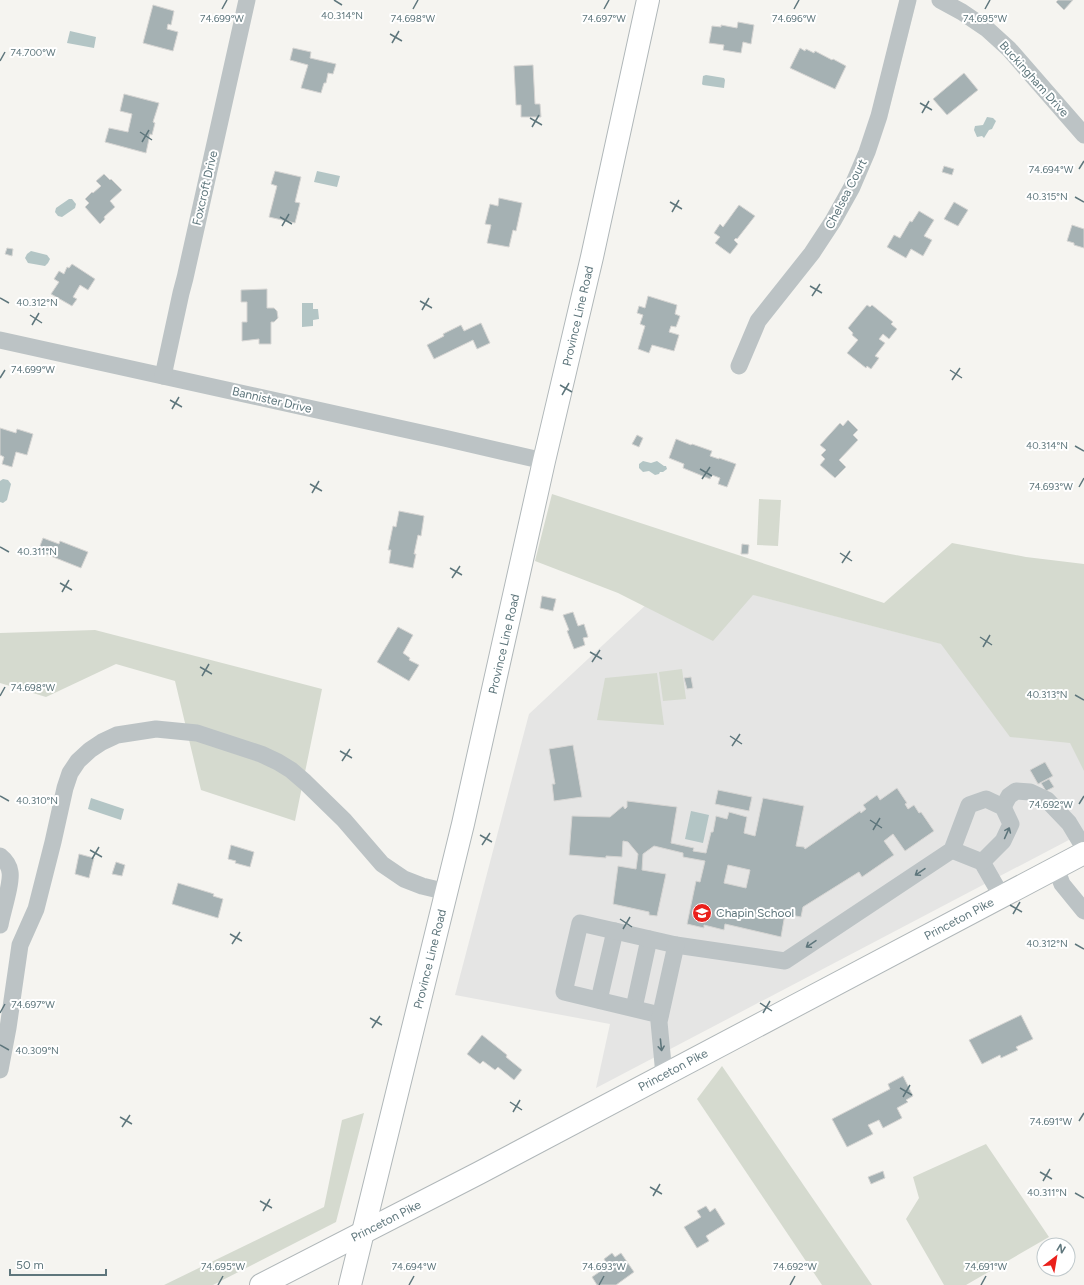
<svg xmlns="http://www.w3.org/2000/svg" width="1084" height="1285" font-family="Figtree,sans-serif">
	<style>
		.built { fill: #e5e5e4 }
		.green { fill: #d5dacf }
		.water { fill: #b3c5c5 }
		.building { fill: #a5b1b3; stroke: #d6d5d3; fill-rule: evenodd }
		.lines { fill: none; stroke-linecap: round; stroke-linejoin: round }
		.major-casing { stroke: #b0b7b9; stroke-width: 24 }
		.minor { stroke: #bcc3c5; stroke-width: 17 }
		.major { stroke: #fff; stroke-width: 22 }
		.oneway { stroke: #5e767c }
		.ticks { fill: none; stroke: #5e767c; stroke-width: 1.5 }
		.labels { text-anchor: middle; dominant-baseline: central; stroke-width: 4; stroke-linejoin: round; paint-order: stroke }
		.street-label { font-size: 12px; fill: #5e767c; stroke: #fff }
		.poi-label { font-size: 12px; fill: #5e767c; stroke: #fff; text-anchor: start }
		.ticks-label { font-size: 10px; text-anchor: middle; fill: #5e767c; stroke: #fff; stroke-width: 4; stroke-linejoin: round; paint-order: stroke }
	</style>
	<rect width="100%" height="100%" fill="#f5f4f0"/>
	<path class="built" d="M678 575 1084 681V832L596 1088 610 1024 455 995 529 714Z"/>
	<g class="green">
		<path d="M552 494 884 603 952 543 1026 557 1084 564V771L1070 743 1010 737 941 644 753 595 713 641 618 593 535 561Z"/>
		<path d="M759 499 781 500 778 546 757 545Z"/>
		<path d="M95 630 322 689 295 821 201 790 175 681 116 664 46 697 0 683V633Z"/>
		<path d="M682 669 686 699 663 701 659 672Z"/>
		<path d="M657 673 664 725 597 720 605 678Z"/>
		<path d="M722 1066 872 1285H822L697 1099Z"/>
		<path d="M364 1113 336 1222 213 1285H164L324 1207 342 1120Z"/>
		<path d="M986 1144 1049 1237 966 1285H944L906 1219 919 1198 913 1177Z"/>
	</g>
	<g class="water">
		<path d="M70 31 96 37 94 48 67 43Z"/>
		<path d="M706 75 724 78 725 80 724 88 703 85 702 84 703 76Z"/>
		<path d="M987 117 993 118 996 121 992 129 989 130 984 138 982 136 977 137 974 130 975 126 983 125Z"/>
		<path d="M317 171 340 176 337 187 314 182Z"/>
		<path d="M69 199H72L76 204 75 208 62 217 58 216 55 212 56 208Z"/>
		<path d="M31 251 47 255 50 259 48 263 45 266 28 263 25 258 27 254Z"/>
		<path d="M302 303H313V309H318L319 319 313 320V326L302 327Z"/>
		<path d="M643 461 651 463 657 461 664 466H666L667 469 663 472H660L659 474 655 475 649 471 643 472 639 468V464Z"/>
		<path d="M3 479 8 480 11 484 7 500 3 503 0 502V481Z"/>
		<path d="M91 798 124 809 121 820 88 809Z"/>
		<path d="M691 811 709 815 703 843 685 839Z"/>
	</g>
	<g class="building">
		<path d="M1058 0H1073L1064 10 1056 2Z"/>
		<path d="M153 5 174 11 171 25 168 24 167 29 178 32 173 51 143 43Z"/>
		<path d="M738 22 754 25 751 44 743 42 741 53 723 50 724 45 709 43 712 26 721 27V25L737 28Z"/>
		<path d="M293 48 311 52 310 58 336 64 333 74 328 73 326 83H324L321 93 301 88 308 65 290 60Z"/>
		<path d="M800 48 805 51 806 49 814 53 815 51 832 60 833 59 846 66 835 89 790 68Z"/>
		<path d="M533 65 535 104H540L541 117H521V105H516L514 66Z"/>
		<path d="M964 73 978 90 947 115 933 99Z"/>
		<path d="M124 94 159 103 153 122 155 123 152 135 150 134 146 153 105 142 109 128 128 132 132 114 120 111Z"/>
		<path d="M944 166 954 169 952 175 942 172Z"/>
		<path d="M275 171 301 177 295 202 300 203 295 223 269 217 277 186 271 184Z"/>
		<path d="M104 174 110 180 111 179 122 190 110 201 115 207 104 217 105 219 100 224 85 207 89 203 85 199 92 192 93 193 101 186 96 181Z"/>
		<path d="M499 198 522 203 516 231 513 230 509 247 487 243 491 225 485 224 490 204 498 206Z"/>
		<path d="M954 202 968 210 958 226 944 219Z"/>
		<path d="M739 205 755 216 737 239 736 238 734 240 738 244 730 254 715 243 720 237 714 233 720 224 723 227Z"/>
		<path d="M919 211 934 220 924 236 932 240 923 256 911 249 906 258 887 247 894 235 900 238 910 221 912 222Z"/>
		<path d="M1072 225 1084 229V248L1074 245V243L1067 241Z"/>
		<path d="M7 248 13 249 12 256 5 254Z"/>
		<path d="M72 264 95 279 88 290 80 285 73 297 77 299 72 306 51 294 59 282 54 279 59 271 64 274 67 267 69 268Z"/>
		<path d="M267 289V308H274L277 311 278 318 274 322H271V344H259V339L242 341V322H247V302H241V290Z"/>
		<path d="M648 296 677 305 675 314 680 316 676 327 671 326 669 332 679 335 674 351 652 345 649 353 638 349 645 326 640 324 643 315 637 313 639 306 645 308Z"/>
		<path d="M867 305 870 307 872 305 893 322 891 324 897 329 889 339 883 334 879 339 885 343 875 356 879 358 871 369 867 366 866 368 847 353 858 340 852 335 853 333 848 328Z"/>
		<path d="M481 323 490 343 477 349 473 340 434 359 427 345 444 336 443 334 461 325 464 331Z"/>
		<path d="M848 420 858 430 853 435 858 440 839 460 846 467 835 478 820 465 825 459 821 455 826 450 820 445 840 423 843 426Z"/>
		<path d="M0 428 16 433 17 429 33 434 27 455 16 452 12 467 2 464 4 457 0 455Z"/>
		<path d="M637 435 643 438 639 447 632 444Z"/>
		<path d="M676 439 691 445 692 444 712 451 710 456 719 459V458L736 464 727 487 718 484 720 478 712 475 710 479 683 468 684 464 669 458Z"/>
		<path d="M399 511 424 516 421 536 418 535 414 554H416L413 568 389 563 391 550H388L393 526 396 527Z"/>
		<path d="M43 538 59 544 60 541 88 552 81 568 38 551Z"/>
		<path d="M742 544 749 545 748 554H741Z"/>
		<path d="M542 596 556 599 553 611 540 608Z"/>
		<path d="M573 612 578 626 584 624 588 637 583 638 585 645 574 649 567 631 569 630 563 615Z"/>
		<path d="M398 627 413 635 403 653 410 658 409 660 419 665 409 681 377 662Z"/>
		<path d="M691 677 693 688 687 689 684 678Z"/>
		<path d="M573 745 582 797 554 801 552 784H555L549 749Z"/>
		<path d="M1045 762 1053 776 1038 784 1030 770Z"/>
		<path d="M1049 779 1054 787 1046 791 1041 783Z"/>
		<path d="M897 788 907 803 905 804 908 809 914 805 919 813 921 812 934 831 905 851 893 834 884 841 894 855 862 877 859 872 803 907 801 917 785 914 781 937 725 924 724 930 704 925V928L687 924 696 881 700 882 705 861 683 857V853L654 846 643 854 642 870 666 874 657 916 649 915V912L613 904 618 866 636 869 638 854 628 842 623 841 622 857 606 856V858L569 855 572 816 610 817 623 806 625 809 627 807V801L677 807 671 843 694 848 693 851 706 853 711 832H713L716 816 727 819 729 812 747 817 744 833 755 836 763 798 804 806 796 846 804 847 805 849 860 811 861 813 866 809 863 805 877 795 880 800ZM728 865 750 870 746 888 724 883Z"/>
		<path d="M718 790 752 797 749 811 715 804Z"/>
		<path d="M231 845 254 852 250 867 235 863 236 861 228 859Z"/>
		<path d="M79 854 94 858 89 878 75 874Z"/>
		<path d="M116 862 125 865 122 876 112 874Z"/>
		<path d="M178 883 214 894 213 896 223 899 218 918 172 904Z"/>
		<path d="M1021 1015 1033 1039 1016 1047 1018 1050 1001 1058 1000 1055 982 1064 969 1040Z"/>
		<path d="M482 1035 507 1055 506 1057 522 1070 514 1080 498 1067 495 1070 483 1061 480 1064 467 1054Z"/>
		<path d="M903 1076 913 1096 906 1100 908 1102 897 1108 902 1118 883 1128 879 1120 868 1125 873 1134 847 1147 832 1119 890 1089 888 1084Z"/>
		<path d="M883 1171 885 1178 871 1184 868 1177Z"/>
		<path d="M706 1206 710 1212 715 1208 725 1224 706 1236 709 1241 697 1248 684 1227 701 1217 697 1211Z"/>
		<path d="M612 1253 615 1257 621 1253 634 1272 616 1285H597L592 1277 608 1266 604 1259Z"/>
	</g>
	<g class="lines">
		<defs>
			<g id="major">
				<path d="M261 1285 479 1173 1084 853"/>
				<path d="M350 1285 463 824 544 461 592 257 648 0"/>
			</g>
		</defs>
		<use href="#major" class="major-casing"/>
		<g class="minor">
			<path d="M940 0 962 12 987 29 1009 49 1084 135"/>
			<path d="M0 340 444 438 544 461"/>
			<path d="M739 366 758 321 812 253 833 221 852 187 867 152 879 116 908 0"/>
			<path d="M163 376 181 293 185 278 247 0"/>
			<path d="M1003 807 1009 796 1016 791 1030 792 1047 800 1069 823 1084 848"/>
			<path d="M952 850 982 862 1002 897"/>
			<path d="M0 856C5 860 9 865 10 872 12 883 2 913 0 925"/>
			<path d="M1056 868 1062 884 1084 911"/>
			<path d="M599 1000 615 931"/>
			<path d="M634 1008 649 939"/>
			<path d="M660 1015 564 992 580 923 676 945 785 961 952 850 969 805 986 799 1003 807 1011 824 1003 841 982 862"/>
			<path d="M0 1070 8 1028 20 945 36 909 53 842 65 788 70 773 78 761 90 750 102 742 117 735 156 729 197 733 261 754 278 762 291 770 305 782 344 820 382 864 404 879 422 886 447 892"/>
			<path d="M664 1075 659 1022 676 945"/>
		</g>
		<use href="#major" class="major"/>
	</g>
	<defs><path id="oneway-shaft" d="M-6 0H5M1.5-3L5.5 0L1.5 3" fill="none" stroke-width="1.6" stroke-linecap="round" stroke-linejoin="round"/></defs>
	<g class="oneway">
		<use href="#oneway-shaft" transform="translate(1007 833) rotate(-66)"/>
		<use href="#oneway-shaft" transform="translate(920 872) rotate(146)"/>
		<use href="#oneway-shaft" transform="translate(811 944) rotate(146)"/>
		<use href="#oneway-shaft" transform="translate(661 1045) rotate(84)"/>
	</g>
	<path class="ticks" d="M334 0 342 5M222 9 227 0M413 9 418 0M604 9 609 0M794 9 799 0M985 9 990 0M390 34 402 41M392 43 399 31M0 61 5 52M920 103 932 110M922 113 929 101M530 118 542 125M532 127 539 115M140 132 152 140M142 142 149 130M1079 169 1084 161M1075 197 1084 202M670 202 682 209M672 212 679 200M280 217 292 224M282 226 289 214M810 286 822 293M812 296 820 284M0 298 9 303M420 301 432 308M422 310 429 298M30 315 42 323M32 325 39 313M950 370 962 378M0 378 5 370M952 380 960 368M560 385 572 392M562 395 569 383M170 400 182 407M172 409 179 397M1075 446 1084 451M700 469 712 476M702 479 710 467M310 484 322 491M1079 487 1084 478M312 493 319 481M0 547 9 552M840 553 852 561M842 563 850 551M450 568 462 575M452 578 460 566M60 583 72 590M62 592 69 580M980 637 992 645M983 647 990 635M590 652 602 659M592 662 600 650M200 667 212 674M202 676 209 664M1075 695 1084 700M0 696 5 687M730 736 742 744M732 746 740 734M340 751 352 758M342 761 350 749M0 796 9 801M1079 804 1084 796M870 820 882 828M873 830 880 818M480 835 492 842M482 845 490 833M90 850 102 857M92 859 99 847M1010 905 1022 912M1013 914 1020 902M620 919 632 927M623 929 630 917M230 934 242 941M232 944 240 932M1075 944 1084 949M760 1003 772 1011M0 1013 5 1004M763 1013 770 1001M370 1018 382 1025M372 1028 380 1016M0 1045 9 1050M900 1088 912 1095M903 1097 910 1085M510 1102 522 1110M513 1112 520 1100M120 1117 132 1124M1079 1121 1084 1113M122 1127 130 1115M1040 1172 1052 1179M1043 1181 1050 1169M650 1187 662 1194M1075 1193 1084 1198M653 1196 660 1184M260 1201 272 1208M263 1211 270 1199M218 1285 223 1276M409 1285 414 1276M599 1285 604 1276M790 1285 795 1276M981 1285 986 1276"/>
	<defs>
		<symbol id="school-disc" viewBox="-11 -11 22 22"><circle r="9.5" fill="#ea201b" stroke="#fff"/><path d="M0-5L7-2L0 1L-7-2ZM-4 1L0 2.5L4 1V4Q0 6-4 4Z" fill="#fff"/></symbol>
	</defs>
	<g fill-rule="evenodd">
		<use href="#school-disc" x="691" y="902" width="22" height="22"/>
	</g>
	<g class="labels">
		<g class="street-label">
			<text transform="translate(1034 79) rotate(48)">Buckingham Drive</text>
			<text transform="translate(205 188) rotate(-77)">Foxcroft Drive</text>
			<text transform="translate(846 194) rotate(-63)">Chelsea Court</text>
			<text transform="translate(578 316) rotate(-77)">Province Line Road</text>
			<text transform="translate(272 400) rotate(13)">Bannister Drive</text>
			<text transform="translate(504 644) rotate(-77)">Province Line Road</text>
			<text transform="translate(959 919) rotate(-28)">Princeton Pike</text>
			<text transform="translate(430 959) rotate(-76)">Province Line Road</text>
			<text transform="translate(673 1070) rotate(-28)">Princeton Pike</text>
			<text transform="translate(386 1221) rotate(-27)">Princeton Pike</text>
		</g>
		<g class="poi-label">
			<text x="716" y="913">Chapin School</text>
		</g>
	</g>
	<g class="ticks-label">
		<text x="342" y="19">40.314°N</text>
		<text x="222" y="22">74.699°W</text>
		<text x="413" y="22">74.698°W</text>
		<text x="604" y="22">74.697°W</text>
		<text x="794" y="22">74.696°W</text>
		<text x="985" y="22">74.695°W</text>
		<text x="33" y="56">74.700°W</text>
		<text x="1051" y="173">74.694°W</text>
		<text x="1047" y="200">40.315°N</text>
		<text x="37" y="306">40.312°N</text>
		<text x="33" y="373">74.699°W</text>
		<text x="1047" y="449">40.314°N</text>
		<text x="1051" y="490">74.693°W</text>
		<text x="37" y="555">40.311°N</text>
		<text x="33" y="691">74.698°W</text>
		<text x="1047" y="698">40.313°N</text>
		<text x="37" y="804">40.310°N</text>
		<text x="1051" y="808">74.692°W</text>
		<text x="1047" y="947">40.312°N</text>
		<text x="33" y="1008">74.697°W</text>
		<text x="37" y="1054">40.309°N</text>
		<text x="1051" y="1125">74.691°W</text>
		<text x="1047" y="1196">40.311°N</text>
		<text x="223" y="1270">74.695°W</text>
		<text x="414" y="1270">74.694°W</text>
		<text x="604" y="1270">74.693°W</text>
		<text x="795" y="1270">74.692°W</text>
		<text x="986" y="1270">74.691°W</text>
	</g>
	<g transform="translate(1056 1257) rotate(31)"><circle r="19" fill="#ffffff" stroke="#bfc8cb"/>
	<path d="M0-3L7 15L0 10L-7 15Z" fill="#ea201b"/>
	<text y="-6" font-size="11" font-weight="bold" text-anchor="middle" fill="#5e767c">N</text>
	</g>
	<path d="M10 1269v6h96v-6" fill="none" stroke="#5e767c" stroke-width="2"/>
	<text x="16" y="1269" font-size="12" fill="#5e767c" stroke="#ffffff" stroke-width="3" paint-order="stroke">50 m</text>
</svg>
